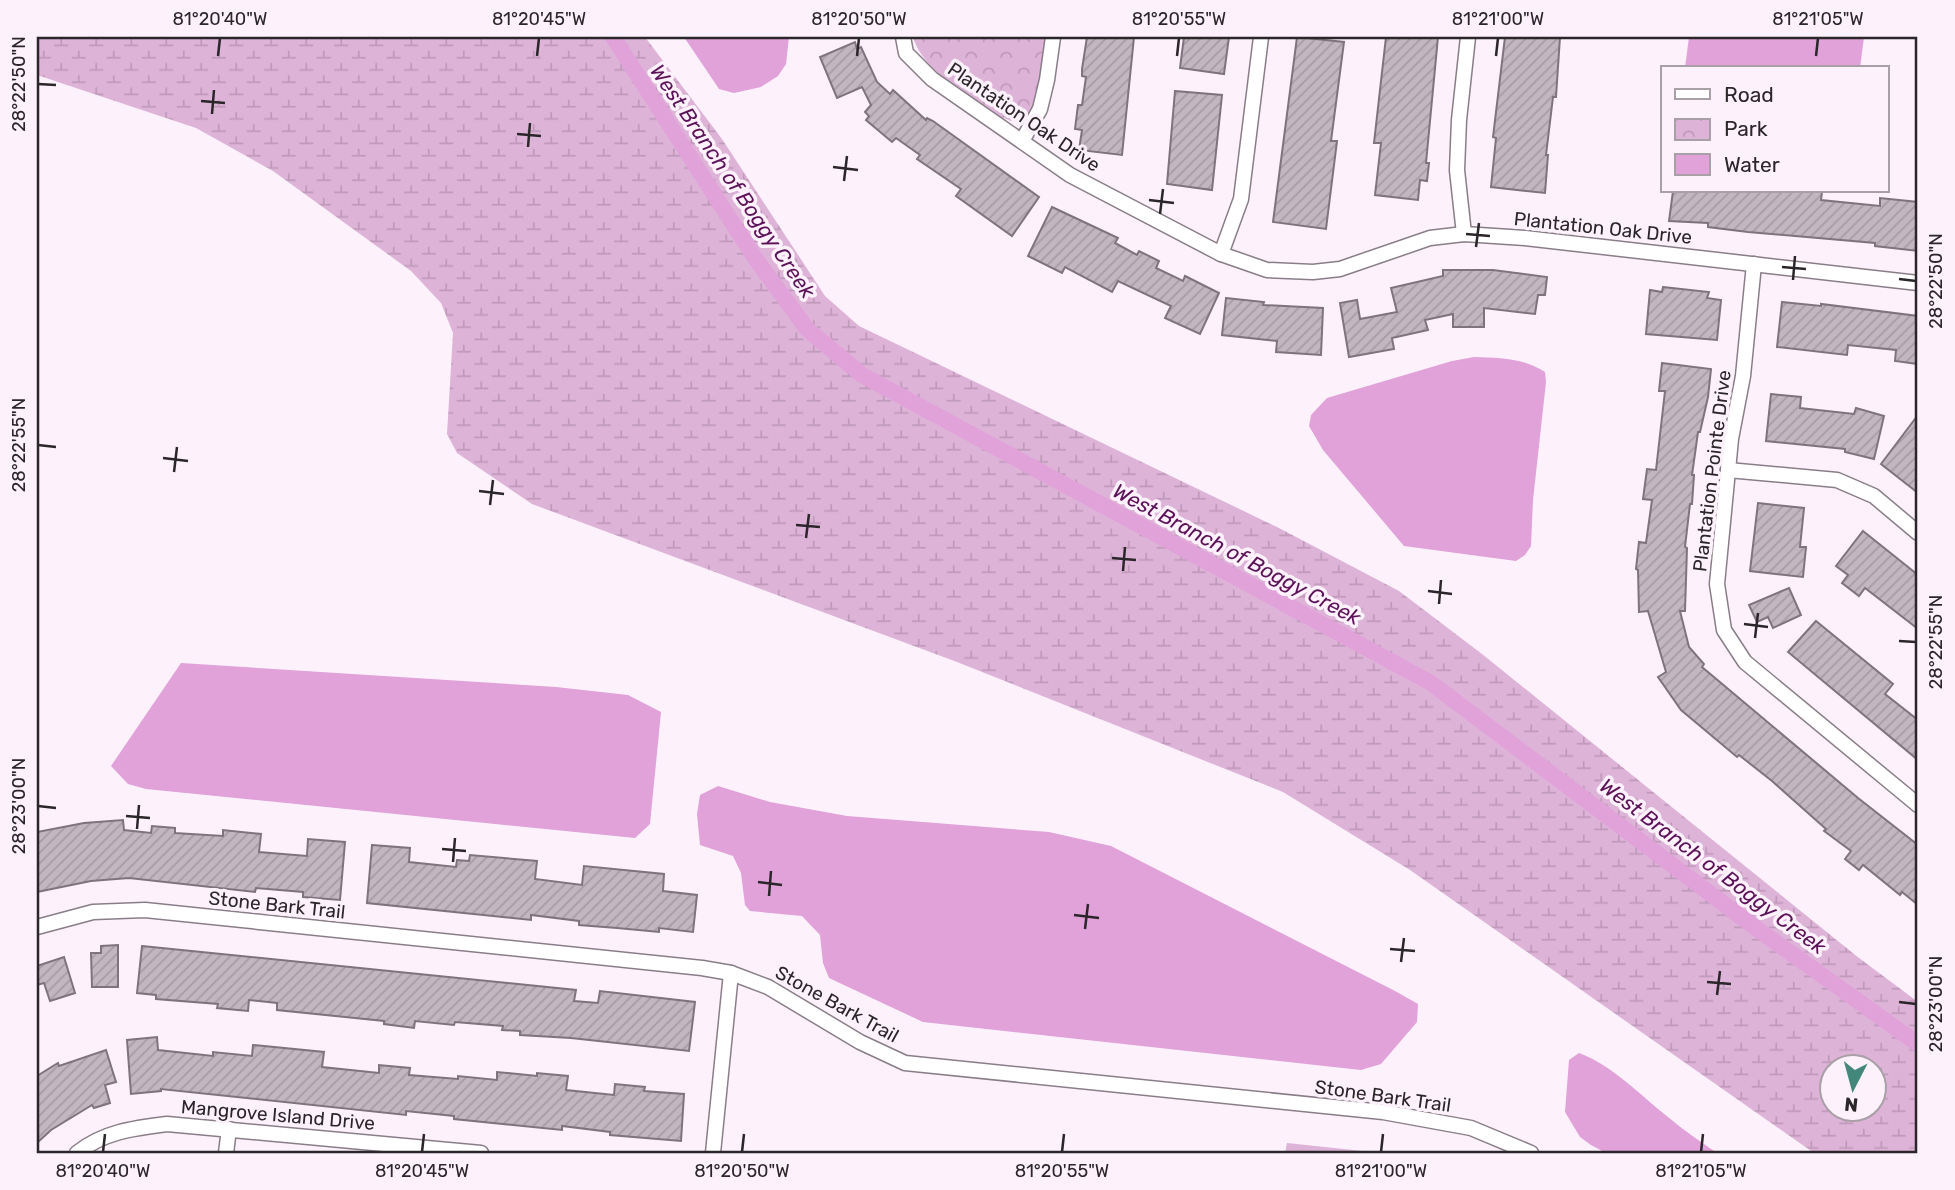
<svg xmlns="http://www.w3.org/2000/svg" width="1955" height="1190" font-family="Rubik,sans-serif">
	<style>
		.grass { fill: #deb3d8 }
		.wetland { fill: url(#wetland-marsh); fill-rule: evenodd }
		.park { fill: url(#park-crowns) }
		.water { fill: #e1a1d9 }
		.lines { fill: none; stroke-linecap: round; stroke-linejoin: round }
		.canal { stroke: #e1a1d9; stroke-width: 16 }
		.building { fill: url(#building-hatch); stroke: #7f747d; stroke-width: 2 }
		.street-casing { stroke: #897e88; stroke-width: 17 }
		.street { stroke: #fff; stroke-width: 14 }
		.ticks { fill: none; stroke: #2b262a; stroke-width: 2.5 }
		.labels { text-anchor: middle; dominant-baseline: central; stroke-width: 7; stroke-linejoin: round; paint-order: stroke }
		.street-label { font-size: 19px; fill: #2b262a; stroke: #fdf1fb }
		.water-label { font-size: 21px; font-style: italic; fill: #5c1258; stroke: #fdf1fb }
		.neatline { fill: none; stroke: #2b262a; stroke-width: 2.5 }
		.ticks-label { font-size: 18px; text-anchor: middle; fill: #2b262a }
	</style>
	<defs>
		<pattern id="wetland-marsh" width="20" height="14" patternUnits="userSpaceOnUse" patternTransform="scale(1.75)"><rect width="20" height="14" fill="#deb3d8"/><path d="M1 5h8M5 5V1M11 12h8M15 12V8" fill="none" stroke="#bf9aba"/></pattern>
		<pattern id="park-crowns" width="20" height="18" patternUnits="userSpaceOnUse" patternTransform="scale(1.75)"><rect width="20" height="18" fill="#deb3d8"/><path d="M2 6a3 3 0 1 1 6 0M12 15a3 3 0 1 1 6 0" fill="none" stroke="#bf9aba"/></pattern>
		<pattern id="building-hatch" width="6" height="6" patternUnits="userSpaceOnUse" patternTransform="scale(1.75)"><rect width="6" height="6" fill="#c2b6c0"/><path d="M-1 1l2-2M0 6l6-6M5 7l2-2" fill="none" stroke="#a79ca5"/></pattern>
	</defs>
	<rect width="100%" height="100%" fill="#fdf1fb"/>
	<path class="grass" d="M1287 1143 1372 1152V1153H1285Z"/>
	<path class="wetland" d="M37 37H645L722 139 825 296 859 326 1279 528 1399 591 1482 654 1859 958 1918 1002V1153H1814L1410 870 1283 792 957 662 532 504 457 453 447 434 453 333 441 303 411 271 273 171 196 128 37 75ZM1832 1068H1874V1110H1832Z"/>
	<path class="park" d="M913 37H1046L1039 95 1030 114 1011 121 1001 117C972 97 923 72 913 37Z"/>
	<g class="water">
		<path d="M684 37H789L786 64 778 76 761 87 734 93 719 89Z"/>
		<path d="M1689 37H1864L1860 68H1685Z"/>
		<path d="M1474 357C1499 358 1524 358 1545 372L1546 382 1533 500 1531 546 1525 555 1516 561 1404 546 1323 450 1309 426 1311 415 1327 398 1452 361Z"/>
		<path d="M181 663 556 687 628 695 661 712 650 824 635 838 146 789 128 784 111 766Z"/>
		<path d="M718 786 770 802 847 816 1049 832 1111 846 1395 991 1418 1004 1417 1022 1381 1064 1361 1070 923 1022 829 978 823 963 820 935 802 916 750 911 745 905 741 873 733 856 700 845 697 814 700 795Z"/>
		<path d="M1579 1053C1612 1065 1640 1095 1668 1117 1683 1130 1700 1141 1717 1153H1606L1591 1145 1580 1137 1565 1112 1569 1060Z"/>
	</g>
	<g class="lines">
		<path class="canal" d="M613 37 755 258 807 329 862 375 1431 683 1753 926 1918 1044"/>
	</g>
	<g class="building">
		<path d="M1087 37H1134L1122 155 1079 150 1082 130 1075 129 1078 105H1082L1086 77 1082 76V69Z"/>
		<path d="M1184 37H1229L1224 74 1180 68Z"/>
		<path d="M1297 37 1344 42 1331 141H1337L1326 229 1273 222Z"/>
		<path d="M1386 37H1438L1426 163H1429L1427 181 1420 180 1418 200 1375 195 1381 143H1374Z"/>
		<path d="M1505 37H1560L1556 97H1553L1546 155H1548L1545 193 1491 187 1496 138 1493 137Z"/>
		<path d="M855 42 857 49 861 47 877 82 890 94 893 90 926 120 927 118 933 121 1039 197 1012 236 956 196 961 189 917 159 920 155 896 138 892 142 866 120 869 116 865 112 871 105 862 87 837 98 820 57Z"/>
		<path d="M1175 91 1222 95 1212 190 1167 184Z"/>
		<path d="M1673 191H1813L1822 192 1821 200 1880 206V198L1918 202V251L1875 246V243L1748 232 1708 227V223L1669 221Z"/>
		<path d="M1052 207 1118 238 1115 243 1137 255 1139 251 1159 261 1156 268 1183 281 1185 276 1219 293 1200 334 1165 318 1171 306 1118 281 1112 292 1065 267 1062 273 1028 256Z"/>
		<path d="M1443 270H1493L1547 277 1545 295H1538L1535 314 1484 308V327H1453V314L1425 320 1428 330 1392 338 1394 349 1349 357 1340 303 1357 300 1360 319 1397 312 1391 288 1443 276Z"/>
		<path d="M1663 287 1709 292 1707 298 1721 300 1717 340 1646 334 1650 290 1662 292Z"/>
		<path d="M1226 298 1264 302 1263 305 1323 308 1321 355 1276 352 1277 341 1222 335Z"/>
		<path d="M1782 302 1821 306V304L1918 316V364L1895 361 1896 350 1848 345 1847 355 1777 347Z"/>
		<path d="M1662 363 1711 369 1708 397 1700 432H1698L1692 475H1694L1692 504H1690L1685 547 1687 548 1685 611H1680L1689 647 1704 664 1702 667 1858 798 1918 845V905L1902 892 1900 895 1863 865 1859 870 1845 859 1851 851 1824 831 1826 829 1772 781 1739 755 1737 757 1681 710 1658 677 1666 672 1648 611 1639 612 1638 570 1636 569 1639 542 1646 543 1652 500 1643 499 1647 469 1656 470 1665 391H1659Z"/>
		<path d="M1771 394 1801 397 1800 408 1854 414 1856 408 1884 416 1874 459 1845 452V449L1766 441Z"/>
		<path d="M1918 415V493L1881 464Z"/>
		<path d="M1758 503 1804 508 1800 547H1806L1803 577 1750 571Z"/>
		<path d="M1863 531 1918 575V629L1865 588 1859 596 1842 583 1848 575 1836 566Z"/>
		<path d="M1789 588 1801 615 1773 628 1768 617 1757 622 1749 605Z"/>
		<path d="M1816 621 1893 684 1885 694 1918 720V760L1788 652Z"/>
		<path d="M123 820 124 830 151 833 152 826 175 828V833L223 836V830L261 834 259 852 307 856 308 839 345 842 340 900 303 897V892L256 888 255 892 129 878 91 881 37 892V832L84 823Z"/>
		<path d="M372 845 410 848 409 862 456 867 457 860 469 861 470 855 537 861 535 879 582 885 584 866 664 874 663 891 697 895 693 932 659 928V932L617 928 579 925V921L531 915V920L367 903Z"/>
		<path d="M118 945V987H92L91 953H101V946Z"/>
		<path d="M142 946 576 990 574 1001 598 1003 600 991 695 1002 689 1051 571 1038 520 1035V1031L502 1030 503 1026 455 1022 454 1025 415 1021 414 1028 384 1024V1021L277 1010V1003L249 1000 248 1011 217 1008 218 1004 156 999V995L137 993Z"/>
		<path d="M64 957 75 993 50 1001 44 983 37 985V966Z"/>
		<path d="M157 1037 158 1050 213 1056V1052L252 1056 253 1045 324 1052 322 1067 379 1073V1065L410 1068 409 1075 458 1079V1076L497 1080V1072L537 1076V1073L568 1076 566 1090 614 1095 615 1084 645 1087 644 1091 684 1094 681 1141 610 1135V1132L562 1126V1130L454 1119V1116L406 1111V1115L161 1089V1091L131 1094 127 1040Z"/>
		<path d="M106 1050 116 1082 105 1085 110 1103 94 1108 92 1105 51 1130 37 1143V1076L58 1063 59 1066Z"/>
	</g>
	<g class="lines">
		<defs>
			<g id="street">
				<path d="M903 37 906 53 932 79 1070 175 1221 254 1267 270 1313 272 1340 269 1430 238 1464 234 1525 238 1918 283"/>
				<path d="M1022 141 1040 109 1047 80 1053 37"/>
				<path d="M1464 234 1457 170 1459 120 1468 37"/>
				<path d="M1221 254 1241 199 1261 37"/>
				<path d="M1754 264 1743 376 1731 439 1717 584 1724 630 1745 662 1918 805"/>
				<path d="M1728 470 1837 480 1874 496 1918 533"/>
				<path d="M37 927 93 912 145 910 702 968 731 973 768 987 860 1042 905 1063 1383 1112 1471 1128 1531 1153"/>
				<path d="M77 1153C103 1132 134 1128 167 1124L481 1153"/>
				<path d="M226 1153 229 1129"/>
				<path d="M713 1153 731 973"/>
			</g>
		</defs>
		<use href="#street" class="street-casing"/>
		<use href="#street" class="street"/>
	</g>
	<path class="ticks" d="M218 56 220 38M537 56 539 38M857 56 859 38M1177 56 1179 38M1496 56 1498 38M1816 56 1818 38M38 84 56 85M201 101 225 103M212 114 214 90M517 134 541 136M528 147 530 123M833 167 858 170M844 181 847 156M1149 200 1174 203M1160 214 1163 189M1466 234 1490 236M1476 247 1479 223M1782 267 1806 269M1899 279 1916 281M1793 280 1795 256M38 445 56 447M163 458 188 461M174 472 177 447M479 491 504 494M490 505 493 480M796 525 820 527M806 538 809 514M1112 558 1136 560M1123 571 1125 547M1428 591 1452 594M1439 604 1441 580M1744 624 1768 627M1755 638 1758 613M1899 641 1916 642M38 806 56 808M126 816 150 818M137 829 139 805M442 849 466 851M453 862 455 838M758 882 782 885M769 896 771 871M1074 915 1099 918M1085 929 1088 904M1390 949 1415 951M1401 962 1404 938M1707 982 1731 984M1717 995 1720 971M1899 1002 1916 1004M103 1152 105 1134M422 1152 424 1134M742 1152 744 1134M1062 1152 1064 1134M1381 1152 1383 1134M1701 1152 1703 1134"/>
	<g class="labels">
		<g class="street-label">
			<text transform="translate(1024 117) rotate(34)">Plantation Oak Drive</text>
			<text transform="translate(1603 228) rotate(6)">Plantation Oak Drive</text>
			<text transform="translate(1712 471) rotate(-83)">Plantation Pointe Drive</text>
			<text transform="translate(277 905) rotate(6)">Stone Bark Trail</text>
			<text transform="translate(837 1004) rotate(29)">Stone Bark Trail</text>
			<text transform="translate(1383 1096) rotate(8)">Stone Bark Trail</text>
			<text transform="translate(278 1115) rotate(5)">Mangrove Island Drive</text>
		</g>
		<g class="water-label">
			<text transform="translate(733 181) rotate(56)">West Branch of Boggy Creek</text>
			<text transform="translate(1237 554) rotate(28)">West Branch of Boggy Creek</text>
			<text transform="translate(1713 866) rotate(37)">West Branch of Boggy Creek</text>
		</g>
	</g>
	<rect width="1955" height="1190" fill="none" stroke="#fdf1fb" stroke-width="77"/>
	<rect x="1661" y="66" width="228" height="126" fill="#fdf1fb" stroke="#a9a0a7" stroke-width="2"/>
	<rect x="1675" y="89" width="35" height="10" fill="#ffffff" stroke="#a9a0a7" stroke-width="2"/>
	<text x="1724" y="102" font-size="21" fill="#2b262a">Road</text>
	<rect x="1675" y="119" width="35" height="21" fill="url(#park-crowns)" stroke="#a9a0a7" stroke-width="2"/>
	<text x="1724" y="136" font-size="21" fill="#2b262a">Park</text>
	<rect x="1675" y="154" width="35" height="21" fill="#e1a1d9" stroke="#a9a0a7" stroke-width="2"/>
	<text x="1724" y="172" font-size="21" fill="#2b262a">Water</text>
	<g transform="translate(1853 1088) rotate(186)"><circle r="33" fill="#fdf1fb" stroke="#a9a0a7" stroke-width="2"/>
	<path d="M0-5L12 26L0 18L-12 26Z" fill="#43877b"/>
	<text y="-10" font-size="19" font-weight="bold" text-anchor="middle" fill="#2b262a">N</text>
	</g>
	<rect x="38" y="38" width="1878" height="1114" class="neatline"/>
	<g class="ticks-label">
		<text x="220" y="25">81°20'40"W</text>
		<text x="539" y="25">81°20'45"W</text>
		<text x="859" y="25">81°20'50"W</text>
		<text x="1179" y="25">81°20'55"W</text>
		<text x="1498" y="25">81°21'00"W</text>
		<text x="1818" y="25">81°21'05"W</text>
		<text transform="translate(19 84) rotate(-90)" y="6">28°22'50"N</text>
		<text transform="translate(1936 281) rotate(-90)" y="6">28°22'50"N</text>
		<text transform="translate(19 445) rotate(-90)" y="6">28°22'55"N</text>
		<text transform="translate(1936 642) rotate(-90)" y="6">28°22'55"N</text>
		<text transform="translate(19 806) rotate(-90)" y="6">28°23'00"N</text>
		<text transform="translate(1936 1004) rotate(-90)" y="6">28°23'00"N</text>
		<text x="103" y="1177">81°20'40"W</text>
		<text x="422" y="1177">81°20'45"W</text>
		<text x="742" y="1177">81°20'50"W</text>
		<text x="1062" y="1177">81°20'55"W</text>
		<text x="1381" y="1177">81°21'00"W</text>
		<text x="1701" y="1177">81°21'05"W</text>
	</g>
</svg>
